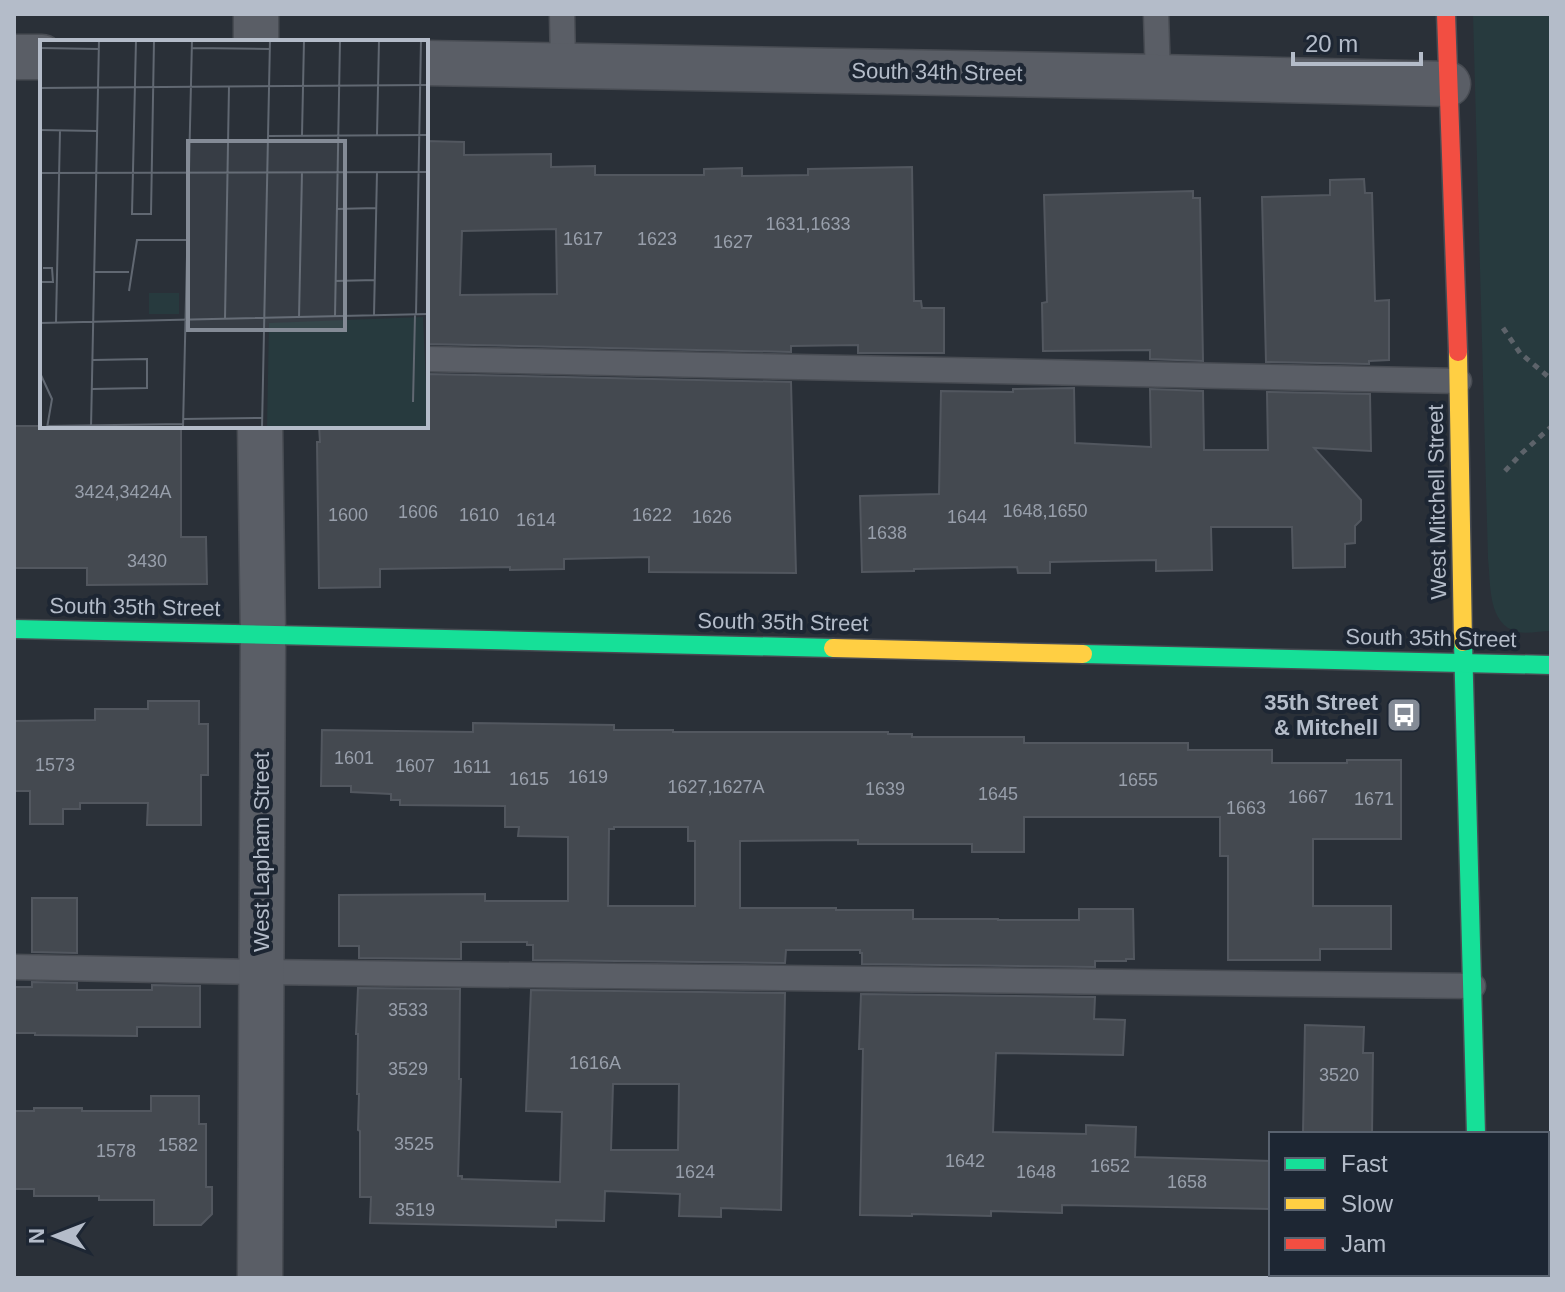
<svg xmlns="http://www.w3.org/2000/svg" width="1565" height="1292" font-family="Arial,sans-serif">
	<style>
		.green { fill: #273a3e }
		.building { fill: #444950; stroke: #52575f; stroke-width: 2; fill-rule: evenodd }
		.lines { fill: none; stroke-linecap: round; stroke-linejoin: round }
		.lane-casing { stroke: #484c53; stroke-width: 27 }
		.street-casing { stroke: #484c53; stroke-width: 47 }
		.fast-casing { stroke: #484c53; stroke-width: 21 }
		.slow-casing { stroke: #484c53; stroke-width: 21 }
		.jam-casing { stroke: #484c53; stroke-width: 21 }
		.path { stroke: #5d636a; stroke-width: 5; stroke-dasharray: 6 6; stroke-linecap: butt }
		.lane { stroke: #5a5e66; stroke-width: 24 }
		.street { stroke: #5a5e66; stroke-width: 44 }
		.fast { stroke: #16e098; stroke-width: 18 }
		.slow { stroke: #ffcf43; stroke-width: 18 }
		.jam { stroke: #f24e42; stroke-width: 18 }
		.labels { text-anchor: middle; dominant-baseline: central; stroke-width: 8; stroke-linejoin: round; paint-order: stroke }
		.number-label { font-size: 18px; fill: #989fab }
		.street-label { font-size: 22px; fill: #b4bcc9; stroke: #1d2633 }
		.poi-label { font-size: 22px; font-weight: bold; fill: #b4bcc9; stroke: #1d2633; text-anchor: end }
		.inset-road { fill: none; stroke: #616872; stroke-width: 2 }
		.view { fill: #848b96; fill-opacity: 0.15; stroke: #848b96; stroke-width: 4 }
		.inset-edge { fill: none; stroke: #b4bcc9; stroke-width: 4 }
	</style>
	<rect width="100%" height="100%" fill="#2a3038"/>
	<path class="green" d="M1473 14H1551V631C1541 631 1528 634 1518 632 1487 625 1491 583 1488 559Z"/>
	<g class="building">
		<path d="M426 141 464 142V155L551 154V167L595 166V175H704V169L742 168V176L808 175V169L912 167 914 301H921L922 308H944V353H858V345L791 346V352L426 344ZM556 229 557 294 460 295 462 231Z"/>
		<path d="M1364 179 1365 193H1372L1375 301 1389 300V360L1369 361V364L1266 362 1262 197 1330 195V180Z"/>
		<path d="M1193 191V198H1200L1203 361 1150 359V350L1043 351 1042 303 1047 302 1044 195Z"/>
		<path d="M426 374 791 382 796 573 649 572V557L564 559V569L510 570V567L380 569V587L319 588 317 442H320L319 426H426Z"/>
		<path d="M1074 388 1075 443 1151 447 1150 389 1203 391 1204 450H1268L1267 392 1370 394 1371 451 1314 448 1361 500V520L1355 526V543L1345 544V567L1293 568 1292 527H1211L1212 570 1156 571V560L1050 562V573H1018L1017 567 914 569V571L862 572 860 496 939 494 941 391 1013 392V389Z"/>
		<path d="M14 426H181V537H206L207 584 87 585V568H14Z"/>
		<path d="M148 701H199V724H208V775H201V825H147L148 803H80V809H63V824H30V791H14V721L95 720V709H148Z"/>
		<path d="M473 723 614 725V730H673V732H888V734H912V737H1024V743H1188V750H1272V763H1347V760H1401V839H1313V906H1391V949H1320V960H1228V856H1220V817H1024V852H972V844H858V840L740 841V908H836V910H913V919H998V920H1079V909H1133L1134 959H1126V961H1095V967L862 964V953H860V950H786L785 963 533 960V945H527V942H461V959L359 958V946H339V895L485 894V901H568V837L518 836 519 827H505V806L400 805V800H391V794L351 792V786H321L322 730 473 732ZM614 827H688V841H695V906H608L609 829H614Z"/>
		<path d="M32 898H77V953L32 952Z"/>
		<path d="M32 982 77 983V990H152V985L200 986V1027H137V1036L35 1035V1033H14V987H32Z"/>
		<path d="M358 988 460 989 459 1079H461L458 1176H462V1179L560 1182 562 1112 526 1111 531 990 785 993 781 1210 721 1208V1217L679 1216 680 1194 605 1191 604 1221 556 1220V1227L370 1223 371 1197H360V1131L358 1130 359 1094H357L358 1034H356ZM613 1084H679L678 1150H611Z"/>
		<path d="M861 994 1095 997 1094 1019 1125 1020 1123 1055 996 1053 993 1132 1086 1134V1125L1136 1127 1135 1157 1271 1161V1209L1062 1205V1213L991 1211V1216L912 1214V1216L860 1215 863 1049H859Z"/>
		<path d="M1305 1025 1364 1027 1363 1053H1373L1372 1134H1303Z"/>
		<path d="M151 1096H199V1124H206V1187H212V1214L201 1225H154V1200H99V1196H34V1189H14V1111H34V1108H82V1111H151Z"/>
	</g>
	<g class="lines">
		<defs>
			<g id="lane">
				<path d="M562 14 563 65"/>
				<path d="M1156 14 1158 77"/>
				<path d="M426 359 1459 381"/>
				<path d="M14 967 260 972 1473 986"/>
			</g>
			<g id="street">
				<path d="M256 42V14"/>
				<path d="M14 57H42"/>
				<path d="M426 63 1158 77 1448 84"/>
				<path d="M260 426 263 634 260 1278"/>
			</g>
			<g id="fast">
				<path d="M14 629 833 648"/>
				<path d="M1463 642 1476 1134"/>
				<path d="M1083 654 1551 665"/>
			</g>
			<g id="slow">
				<path d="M1458 352 1463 642"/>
				<path d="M833 648 1083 654"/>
			</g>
			<g id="jam">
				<path d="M1446 14 1458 352"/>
				<path d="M1479 1274V1278"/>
			</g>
		</defs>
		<use href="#lane" class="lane-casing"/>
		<use href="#street" class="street-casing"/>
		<use href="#fast" class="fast-casing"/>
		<use href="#slow" class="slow-casing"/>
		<use href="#jam" class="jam-casing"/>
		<g class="path">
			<path d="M1503 328 1520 353 1551 379"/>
			<path d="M1505 471 1522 453 1551 427"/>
		</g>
		<use href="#lane" class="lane"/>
		<use href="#street" class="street"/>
		<use href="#fast" class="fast"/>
		<use href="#slow" class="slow"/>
		<use href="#jam" class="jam"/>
	</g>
	<defs>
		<symbol id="bus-square" viewBox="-11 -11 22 22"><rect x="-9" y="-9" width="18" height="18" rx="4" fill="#848b96" stroke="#1d2633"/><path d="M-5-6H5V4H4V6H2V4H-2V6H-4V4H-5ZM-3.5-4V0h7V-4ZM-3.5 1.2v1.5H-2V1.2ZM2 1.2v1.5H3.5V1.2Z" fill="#fff"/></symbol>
	</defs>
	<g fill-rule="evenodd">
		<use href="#bus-square" x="1384" y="695" width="40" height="40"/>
	</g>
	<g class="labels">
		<g class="number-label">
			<text x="808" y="224">1631,1633</text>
			<text x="583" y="239">1617</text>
			<text x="657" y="239">1623</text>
			<text x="733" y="242">1627</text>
			<text x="123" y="492">3424,3424A</text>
			<text x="1045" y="511">1648,1650</text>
			<text x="418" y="512">1606</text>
			<text x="348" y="515">1600</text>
			<text x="479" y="515">1610</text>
			<text x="652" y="515">1622</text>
			<text x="712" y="517">1626</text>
			<text x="967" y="517">1644</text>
			<text x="536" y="520">1614</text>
			<text x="887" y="533">1638</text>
			<text x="147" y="561">3430</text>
			<text x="354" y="758">1601</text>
			<text x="55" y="765">1573</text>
			<text x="415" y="766">1607</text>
			<text x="472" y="767">1611</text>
			<text x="588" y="777">1619</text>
			<text x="529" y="779">1615</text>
			<text x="1138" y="780">1655</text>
			<text x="716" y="787">1627,1627A</text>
			<text x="885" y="789">1639</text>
			<text x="998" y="794">1645</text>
			<text x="1308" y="797">1667</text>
			<text x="1374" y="799">1671</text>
			<text x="1246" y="808">1663</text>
			<text x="408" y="1010">3533</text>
			<text x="595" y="1063">1616A</text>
			<text x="408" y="1069">3529</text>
			<text x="1339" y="1075">3520</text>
			<text x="414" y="1144">3525</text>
			<text x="178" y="1145">1582</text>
			<text x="116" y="1151">1578</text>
			<text x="965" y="1161">1642</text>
			<text x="1110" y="1166">1652</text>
			<text x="695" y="1172">1624</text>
			<text x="1036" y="1172">1648</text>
			<text x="1187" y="1182">1658</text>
			<text x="415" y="1210">3519</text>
		</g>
		<g class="street-label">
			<text transform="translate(937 72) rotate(1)">South 34th Street</text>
			<text transform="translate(1437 502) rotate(-91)">West Mitchell Street</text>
			<text transform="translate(135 607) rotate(1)">South 35th Street</text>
			<text transform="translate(783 622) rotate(1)">South 35th Street</text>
			<text transform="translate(1431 638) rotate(1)">South 35th Street</text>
			<text transform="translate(261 852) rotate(-90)">West Lapham Street</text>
		</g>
		<g class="poi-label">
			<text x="1378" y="702">35th Street<tspan x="1378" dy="25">&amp; Mitchell</tspan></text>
		</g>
	</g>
	<g transform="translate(40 40)">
		<rect width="388" height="388" fill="#2a3038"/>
		<path d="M109 253H139V274H109ZM383 277 388 388H227L229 283Z" fill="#273a3e"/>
		<path class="inset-road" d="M96 0 92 174H111L114 0M0 8 59 9M152 8 230 9M0 48 388 45M0 90 57 91M262 95 264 0M337 95 339 0M229 96 388 95M0 133 388 132M297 169 336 168M54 232H89M295 241 335 240M0 242H13L12 228H3M89 251 97 200H147M334 275 337 132M376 275 381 0M295 276 300 0M259 278 262 132M185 279 189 46M0 283 388 274M16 283 20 90M0 333 12 359 7 388M52 349 107 348V319L53 320M373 362 375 275M143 379 222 378M7 386 143 384M51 388 59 0M143 388 152 0M222 388 230 0"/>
		<path class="view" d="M148 101H305V290H148Z"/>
		<rect width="388" height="388" class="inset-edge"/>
	</g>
	<rect width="1565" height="1292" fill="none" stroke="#b4bcc9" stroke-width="32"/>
	<rect x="1269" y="1132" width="280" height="144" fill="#1d2633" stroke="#59626f" stroke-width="2"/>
	<rect x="1285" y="1158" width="40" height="12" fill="#16e098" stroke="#59626f" stroke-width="2"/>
	<text x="1341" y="1172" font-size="24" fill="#b4bcc9">Fast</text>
	<rect x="1285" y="1198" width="40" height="12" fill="#ffcf43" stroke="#59626f" stroke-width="2"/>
	<text x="1341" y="1212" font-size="24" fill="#b4bcc9">Slow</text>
	<rect x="1285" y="1238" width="40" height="12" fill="#f24e42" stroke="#59626f" stroke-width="2"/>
	<text x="1341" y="1252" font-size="24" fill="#b4bcc9">Jam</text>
	<g transform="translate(56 1236) rotate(270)" stroke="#1d2633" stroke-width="6" paint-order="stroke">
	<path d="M0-6L14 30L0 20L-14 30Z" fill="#b4bcc9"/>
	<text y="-12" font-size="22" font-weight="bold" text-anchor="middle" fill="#b4bcc9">N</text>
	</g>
	<path d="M1293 52v12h128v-12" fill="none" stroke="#b4bcc9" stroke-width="4"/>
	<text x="1305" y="52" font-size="24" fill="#b4bcc9" stroke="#1d2633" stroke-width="6" paint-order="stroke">20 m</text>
</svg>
